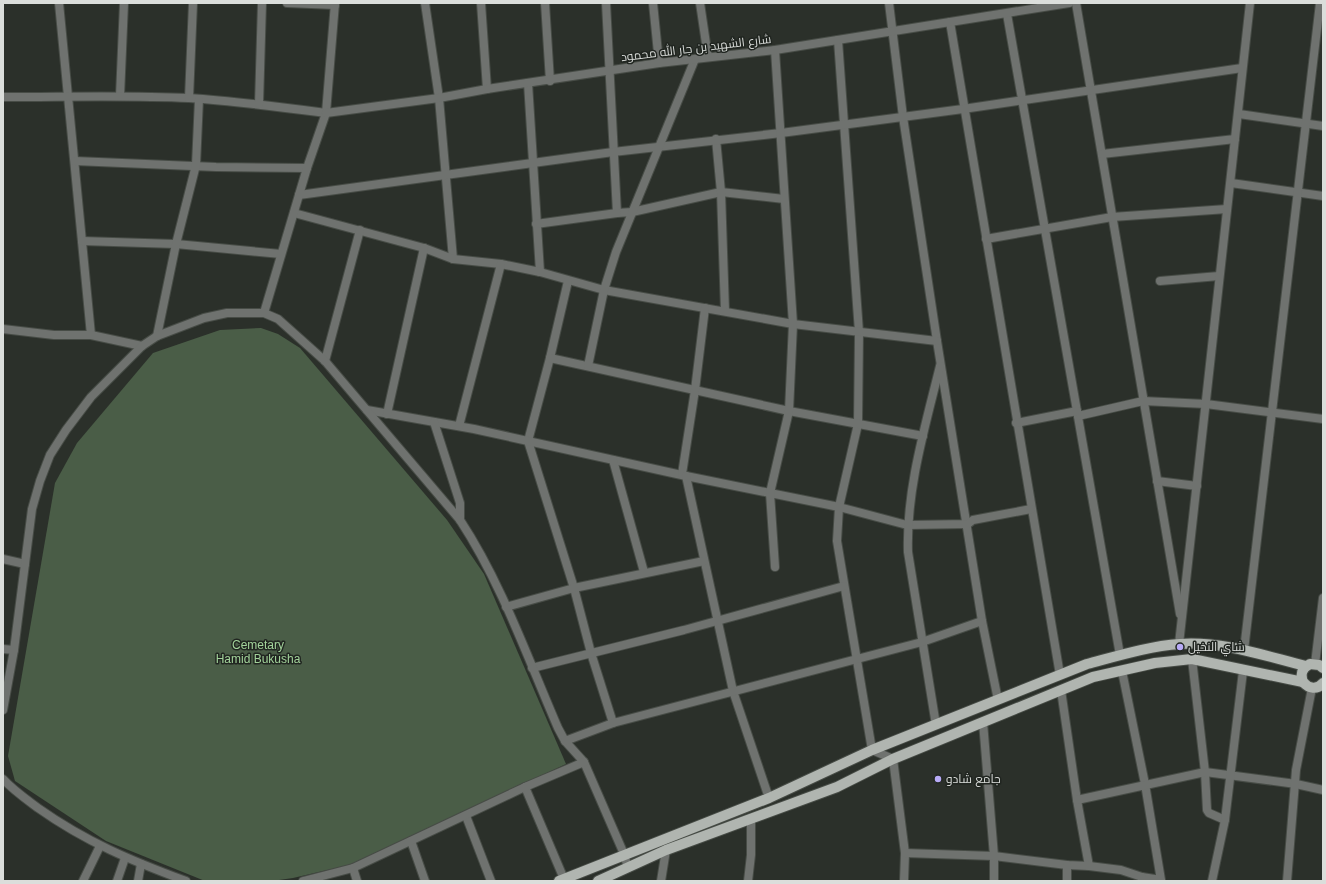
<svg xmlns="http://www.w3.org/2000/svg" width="1326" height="884" font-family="Arial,Cairo,sans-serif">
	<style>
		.green { fill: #4a5d47 }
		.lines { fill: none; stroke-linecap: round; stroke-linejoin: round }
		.minor-casing { stroke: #474c46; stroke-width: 10 }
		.tertiary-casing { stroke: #474c46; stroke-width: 10 }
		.primary-casing { stroke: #474c46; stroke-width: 12 }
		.minor { stroke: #6f726f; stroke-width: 8 }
		.tertiary { stroke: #6f726f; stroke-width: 8 }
		.primary { stroke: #b0b5b0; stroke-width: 10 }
		.poi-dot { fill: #b8abf7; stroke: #212621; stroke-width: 1.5 }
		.labels { text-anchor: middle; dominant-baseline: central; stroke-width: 3; stroke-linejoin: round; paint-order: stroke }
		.street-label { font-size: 12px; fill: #dbdedb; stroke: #212621 }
		.park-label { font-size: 12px; fill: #a3d39b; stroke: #212621 }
		.poi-label { font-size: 12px; fill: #dbdedb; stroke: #212621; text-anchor: start }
	</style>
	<rect width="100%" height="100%" fill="#2b302a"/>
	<path class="green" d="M261 328 278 334 300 348 447 520 484 574 566 764 353 864 293 878 272 881H205L106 841 15 781 8 756 55 483 77 443 153 353 220 330Z"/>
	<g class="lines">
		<defs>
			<g id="minor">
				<path d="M59 3 91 335"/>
				<path d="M287 3 335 5"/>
				<path d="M425 3 439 98 453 259"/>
				<path d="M481 3 487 89"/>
				<path d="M545 3 550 81"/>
				<path d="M606 3 617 213 632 212 721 192 784 199"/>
				<path d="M653 3 659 63"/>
				<path d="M700 3 708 57"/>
				<path d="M889 3 903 117 937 341 982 621 998 700"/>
				<path d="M1076 3 1180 614"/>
				<path d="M1007 14 1120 655"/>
				<path d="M950 22 1060 675"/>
				<path d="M838 40 859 332 858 424 839 507 837 541 872 750 893 759 905 853 904 881"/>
				<path d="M528 83 540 272"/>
				<path d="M120 96 124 3"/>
				<path d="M3 97C65 97 127 95 189 98 235 101 280 107 326 113"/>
				<path d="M189 98 193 3"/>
				<path d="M259 104 262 3"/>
				<path d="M1239 114 1323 126"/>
				<path d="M716 139 721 192 725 311"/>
				<path d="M1102 154 1235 139"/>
				<path d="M75 161 216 167 307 168"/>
				<path d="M1231 183 1323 196"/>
				<path d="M299 195 613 152 781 133 963 109 1242 68"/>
				<path d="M294 213 424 248 453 259 501 264 540 272 604 290 793 324 937 341"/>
				<path d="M536 224 617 213"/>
				<path d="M986 239 1112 217 1227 209"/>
				<path d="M82 241 176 244 281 254"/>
				<path d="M568 281 550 358 528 441 574 588 591 653 613 723"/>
				<path d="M1160 281 1219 276"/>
				<path d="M264 313 307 168 326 113 335 3"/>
				<path d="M3 329 54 335H91L142 346"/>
				<path d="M157 336 176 244 196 165 199 99"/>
				<path d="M550 358 789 411 923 436"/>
				<path d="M325 361 360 230"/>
				<path d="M588 366 604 290 616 252 695 59"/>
				<path d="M367 410 474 429 686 476 839 507 907 525 968 524 973 520 1031 509"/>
				<path d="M387 414 424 248"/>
				<path d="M1078 416 1143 401 1206 404 1323 419"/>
				<path d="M434 422 460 503V520"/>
				<path d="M1016 423 1077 411"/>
				<path d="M459 426 501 264"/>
				<path d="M613 460 644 572"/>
				<path d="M682 474 695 390 705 308"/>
				<path d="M686 476 733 691 769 798"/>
				<path d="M1157 481 1197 486"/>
				<path d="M3 559 25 564"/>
				<path d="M775 567 770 493 789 411 793 324 775 50"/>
				<path d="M506 607 574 588 704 561"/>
				<path d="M1179 644 1250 3"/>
				<path d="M3 649 14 650"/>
				<path d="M1244 650 1320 3"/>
				<path d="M1192 659 1205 772 1207 810 1209 813 1225 820"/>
				<path d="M532 668 684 630 844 586"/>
				<path d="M1122 671 1145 784 1161 880 1142 877"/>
				<path d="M1061 690 1077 800 1089 866"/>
				<path d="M3 710 14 650 32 509 40 481 50 455 66 430 91 397 142 346 157 336 204 318 227 313H264L278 319 325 361 460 520C502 584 528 659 558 728L565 741 584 762 624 854 628 868"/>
				<path d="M983 722 994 856V881"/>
				<path d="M936 725 908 552C906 490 925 427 940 366"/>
				<path d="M565 741 613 723 922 642 982 621"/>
				<path d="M3 779C13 790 26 799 38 808 86 842 132 861 186 881"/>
				<path d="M525 787 564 879"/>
				<path d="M1077 800 1205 772 1296 784 1323 790"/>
				<path d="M466 816 491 881"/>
				<path d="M411 841 425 881"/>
				<path d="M905 853 994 856 1067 865 1089 866 1121 870 1142 877V881"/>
				<path d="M1067 865V881"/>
				<path d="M353 868 357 881"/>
				<path d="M83 881 100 846"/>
				<path d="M117 881 125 858"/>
				<path d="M138 881 141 864"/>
				<path d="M303 881 353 868 525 787 584 762"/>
				<path d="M661 881 666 850"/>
				<path d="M748 881 751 855V819"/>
				<path d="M1212 881 1225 820 1243 671"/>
				<path d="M1287 881 1296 770 1312 688"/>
			</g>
			<g id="tertiary">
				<path d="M326 113 439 98 487 89 659 63 775 50 1069 3"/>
				<path d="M1315 664 1323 598"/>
			</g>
			<g id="primary">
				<path d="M1323 668 1319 665 1310 664C1302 668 1300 674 1303 682 1309 689 1317 690 1323 683"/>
				<path d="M559 881 769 798 872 750 1087 664C1117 656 1149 646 1180 644 1223 641 1265 656 1306 666"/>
				<path d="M598 881 666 850 837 787 893 759 1093 677 1155 663 1192 659 1303 682"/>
			</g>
		</defs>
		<use href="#minor" class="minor-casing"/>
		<use href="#tertiary" class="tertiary-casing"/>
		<use href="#primary" class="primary-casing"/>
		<use href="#minor" class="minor"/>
		<use href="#tertiary" class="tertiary"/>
		<use href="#primary" class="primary"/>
	</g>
	<g class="poi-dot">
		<circle cx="1180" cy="647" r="4"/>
		<circle cx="938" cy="779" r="4"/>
	</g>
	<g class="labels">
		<g class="street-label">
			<text transform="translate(696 48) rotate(-7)">شارع الشهيد بن جار الله محمود</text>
		</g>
		<g class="park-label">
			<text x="258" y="645">Cemetary<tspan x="258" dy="14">Hamid Bukusha</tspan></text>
		</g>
		<g class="poi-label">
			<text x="1188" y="647">شاي النخيل</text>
			<text x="946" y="779">جامع شادو</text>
		</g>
	</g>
	<rect width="1326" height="884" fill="none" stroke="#dbdedb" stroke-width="8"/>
</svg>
